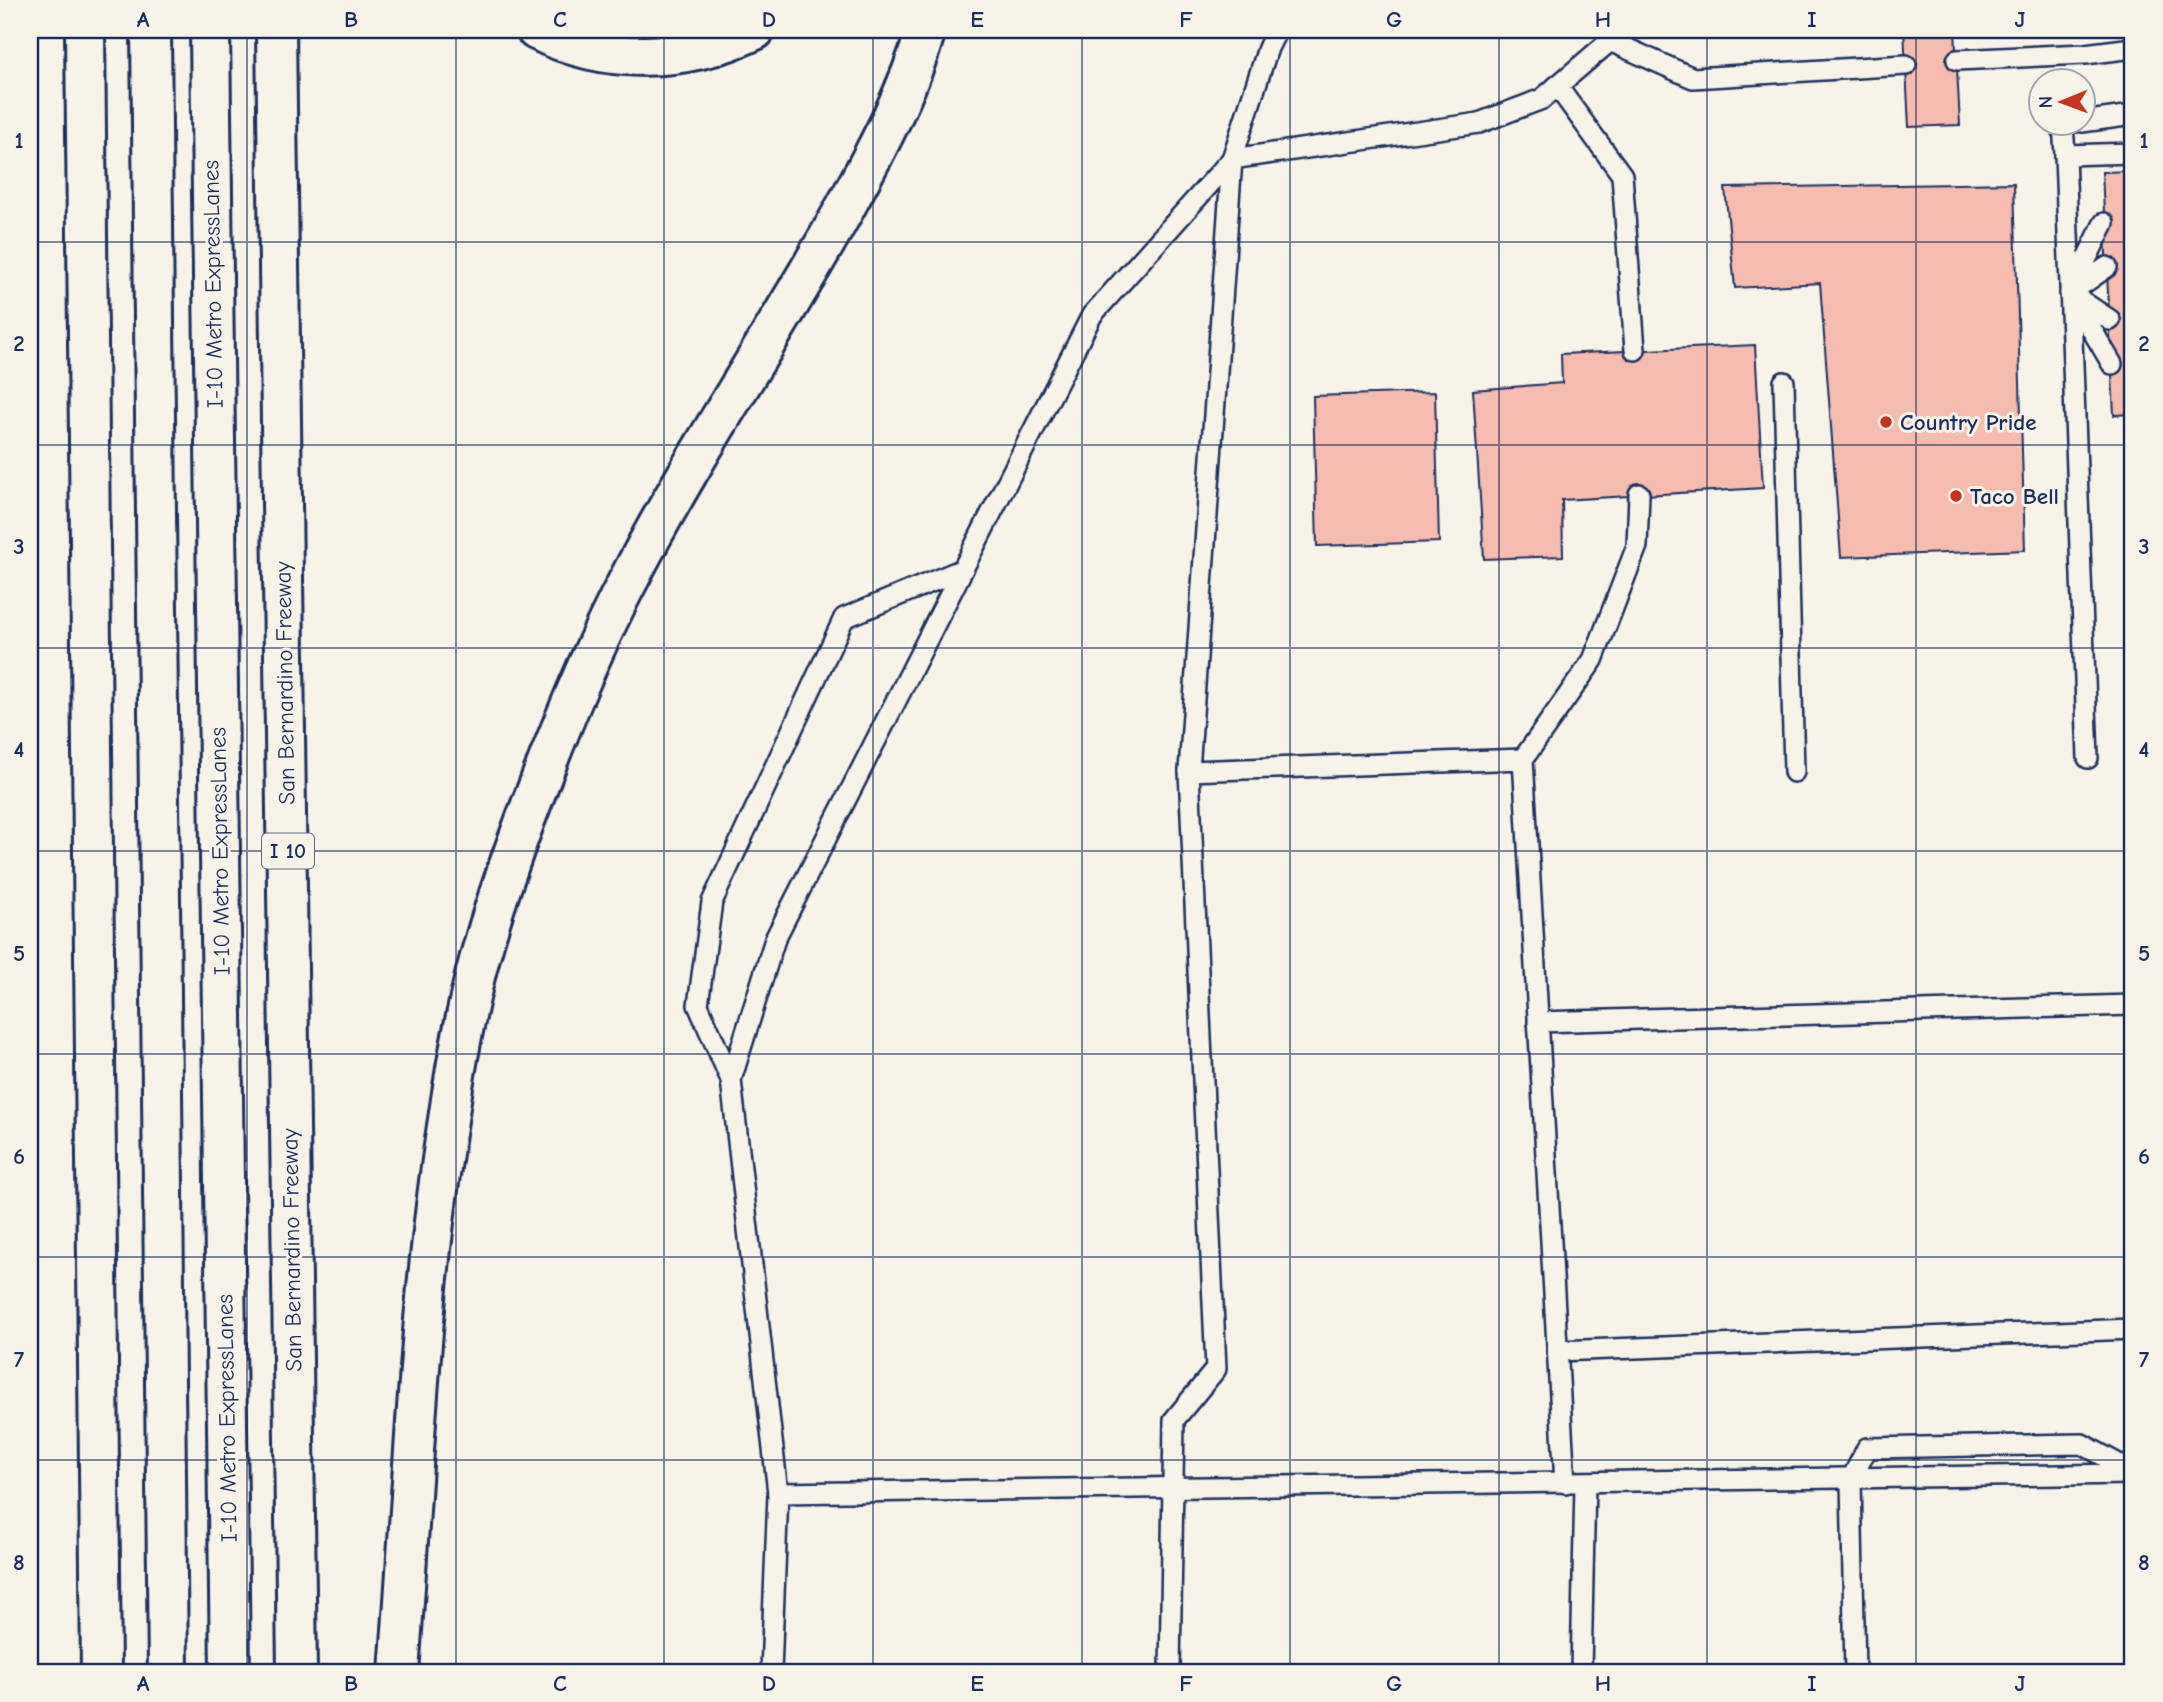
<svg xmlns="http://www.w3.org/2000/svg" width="2163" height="1702" font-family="'Comic Neue',sans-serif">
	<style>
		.building { fill: #f6bcb0; stroke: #1b2f5e; stroke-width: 2 }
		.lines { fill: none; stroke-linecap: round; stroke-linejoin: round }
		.service-casing { stroke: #1b2f5e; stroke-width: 24 }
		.motorway-casing { stroke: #1b2f5e; stroke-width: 44 }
		.service { stroke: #f7f3e8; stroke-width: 19 }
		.motorway { stroke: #f7f3e8; stroke-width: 38 }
		.grid { fill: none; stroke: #1b2f5e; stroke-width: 2; stroke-opacity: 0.55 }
		.poi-dot { fill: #c8321e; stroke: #f7f3e8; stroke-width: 2.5 }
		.labels { text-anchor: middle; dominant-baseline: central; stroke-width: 6; stroke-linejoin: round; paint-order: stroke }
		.shield { fill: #f7f3e8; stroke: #5d6a87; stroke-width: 2 }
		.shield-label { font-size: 21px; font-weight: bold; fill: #1b2f5e }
		.street-label { font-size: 23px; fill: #1b2f5e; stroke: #f7f3e8 }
		.poi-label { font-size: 23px; font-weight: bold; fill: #1b2f5e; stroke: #f7f3e8; text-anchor: start }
		.neatline { fill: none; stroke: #1b2f5e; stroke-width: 2.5 }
		.grid-label { font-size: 23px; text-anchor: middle; font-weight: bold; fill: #1b2f5e }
	</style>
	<rect width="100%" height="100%" fill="#f7f3e8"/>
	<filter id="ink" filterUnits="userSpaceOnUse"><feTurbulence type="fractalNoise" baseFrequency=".0143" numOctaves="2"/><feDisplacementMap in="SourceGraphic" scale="14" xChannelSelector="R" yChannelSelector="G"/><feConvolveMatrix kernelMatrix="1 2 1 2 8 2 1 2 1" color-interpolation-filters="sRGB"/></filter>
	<g filter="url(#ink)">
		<g class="building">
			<path d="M1904 30H1955L1960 125 1909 127Z"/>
			<path d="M2133 171V414L2114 415 2102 172Z"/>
			<path d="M2014 183 2025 550 1841 557 1820 283 1735 288 1725 188Z"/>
			<path d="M1755 345 1763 488 1562 500 1563 556 1484 559 1473 390 1562 383 1561 354Z"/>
			<path d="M1435 392 1439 542 1317 546 1313 396Z"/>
		</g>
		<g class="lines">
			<defs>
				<g id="service">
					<path d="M1610 41 1693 78 1906 65"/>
					<path d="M1957 60 2085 54 2133 48"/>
					<path d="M1557 86 1622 175 1635 350"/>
					<path d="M2076 122 2063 124 2065 155 2133 153"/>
					<path d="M2082 122 2133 115"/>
					<path d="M2065 155 2088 758"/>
					<path d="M2104 223 2070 293 2107 267"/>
					<path d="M2072 296 2112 364"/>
					<path d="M2074 296 2110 320"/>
					<path d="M1784 382 1794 772"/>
					<path d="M1523 759 1593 660 1637 546 1639 494"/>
					<path d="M1189 771 1232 159 1268 48 1277 30"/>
					<path d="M1538 1022 2133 1005"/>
					<path d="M731 1080 698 1005 712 902 844 618 963 569"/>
					<path d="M1557 1351 2133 1329"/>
					<path d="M778 1493 731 1080 775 939 1092 315 1232 159 1479 123 1542 99 1610 41 1616 30"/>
					<path d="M771 1672 778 1493 2133 1474"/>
					<path d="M1170 1672 1174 1420 1216 1369 1189 771 1523 759 1565 1483"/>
					<path d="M1581 1672 1585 1483"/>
					<path d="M1855 1672 1851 1480 1867 1448 2082 1444 2133 1472"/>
				</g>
				<g id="motorway">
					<path d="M85 30 101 1672"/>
					<path d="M151 30 168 1672"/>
					<path d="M210 30 230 1672"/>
					<path d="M276 30 297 1672"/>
					<path d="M536 30C607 66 684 63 755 30"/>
					<path d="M399 1672C413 1488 419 1302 448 1120 455 1070 464 1021 476 972 491 913 512 854 534 797 562 723 592 649 629 579 695 451 777 332 846 206 877 149 908 92 926 30"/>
				</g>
			</defs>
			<use href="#service" class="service-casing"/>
			<use href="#motorway" class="motorway-casing"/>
			<use href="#service" class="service"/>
			<use href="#motorway" class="motorway"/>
		</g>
	</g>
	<path class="grid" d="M247 30V1672M456 30V1672M664 30V1672M873 30V1672M1082 30V1672M1290 30V1672M1499 30V1672M1707 30V1672M1916 30V1672M30 242H2133M30 445H2133M30 648H2133M30 851H2133M30 1054H2133M30 1257H2133M30 1460H2133"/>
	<g class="poi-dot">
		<circle cx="1886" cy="422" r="7"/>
		<circle cx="1956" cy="496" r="7"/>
	</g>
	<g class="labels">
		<rect class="shield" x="262" y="833.5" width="52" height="35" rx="5"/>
		<g class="shield-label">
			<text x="288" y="851">I 10</text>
		</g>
		<g class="street-label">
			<text transform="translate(213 284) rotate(-91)">I-10 Metro ExpressLanes</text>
			<text transform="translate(285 683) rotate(-91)">San Bernardino Freeway</text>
			<text transform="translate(220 851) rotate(-91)">I-10 Metro ExpressLanes</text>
			<text transform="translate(292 1250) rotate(-91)">San Bernardino Freeway</text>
			<text transform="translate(227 1418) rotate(-91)">I-10 Metro ExpressLanes</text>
		</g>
		<g class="poi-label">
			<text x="1900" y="422">Country Pride</text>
			<text x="1970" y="496">Taco Bell</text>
		</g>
	</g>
	<rect width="2163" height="1702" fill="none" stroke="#f7f3e8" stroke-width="77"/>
	<g transform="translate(2062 102) rotate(269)"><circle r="33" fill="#f7f3e8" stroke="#9fa5b1" stroke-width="2"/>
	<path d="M0-5L12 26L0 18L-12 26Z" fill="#c8321e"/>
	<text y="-10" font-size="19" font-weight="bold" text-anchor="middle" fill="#1b2f5e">N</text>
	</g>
	<rect x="38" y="38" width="2086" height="1626" class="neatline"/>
	<g class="grid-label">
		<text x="143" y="27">A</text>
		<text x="351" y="27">B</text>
		<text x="560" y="27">C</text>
		<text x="769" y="27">D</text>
		<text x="977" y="27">E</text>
		<text x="1186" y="27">F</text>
		<text x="1394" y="27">G</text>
		<text x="1603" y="27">H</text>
		<text x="1812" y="27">I</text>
		<text x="2020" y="27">J</text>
		<text x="19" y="148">1</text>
		<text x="2144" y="148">1</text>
		<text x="19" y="351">2</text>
		<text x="2144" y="351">2</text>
		<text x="19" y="554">3</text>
		<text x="2144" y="554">3</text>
		<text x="19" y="757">4</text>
		<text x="2144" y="757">4</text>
		<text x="19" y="961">5</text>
		<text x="2144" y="961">5</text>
		<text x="19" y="1164">6</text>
		<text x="2144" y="1164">6</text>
		<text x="19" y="1367">7</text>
		<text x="2144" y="1367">7</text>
		<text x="19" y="1570">8</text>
		<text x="2144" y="1570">8</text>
		<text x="143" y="1691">A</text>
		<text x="351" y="1691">B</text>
		<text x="560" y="1691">C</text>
		<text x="769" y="1691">D</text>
		<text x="977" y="1691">E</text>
		<text x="1186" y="1691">F</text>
		<text x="1394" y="1691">G</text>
		<text x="1603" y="1691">H</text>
		<text x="1812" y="1691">I</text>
		<text x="2020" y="1691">J</text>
	</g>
</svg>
